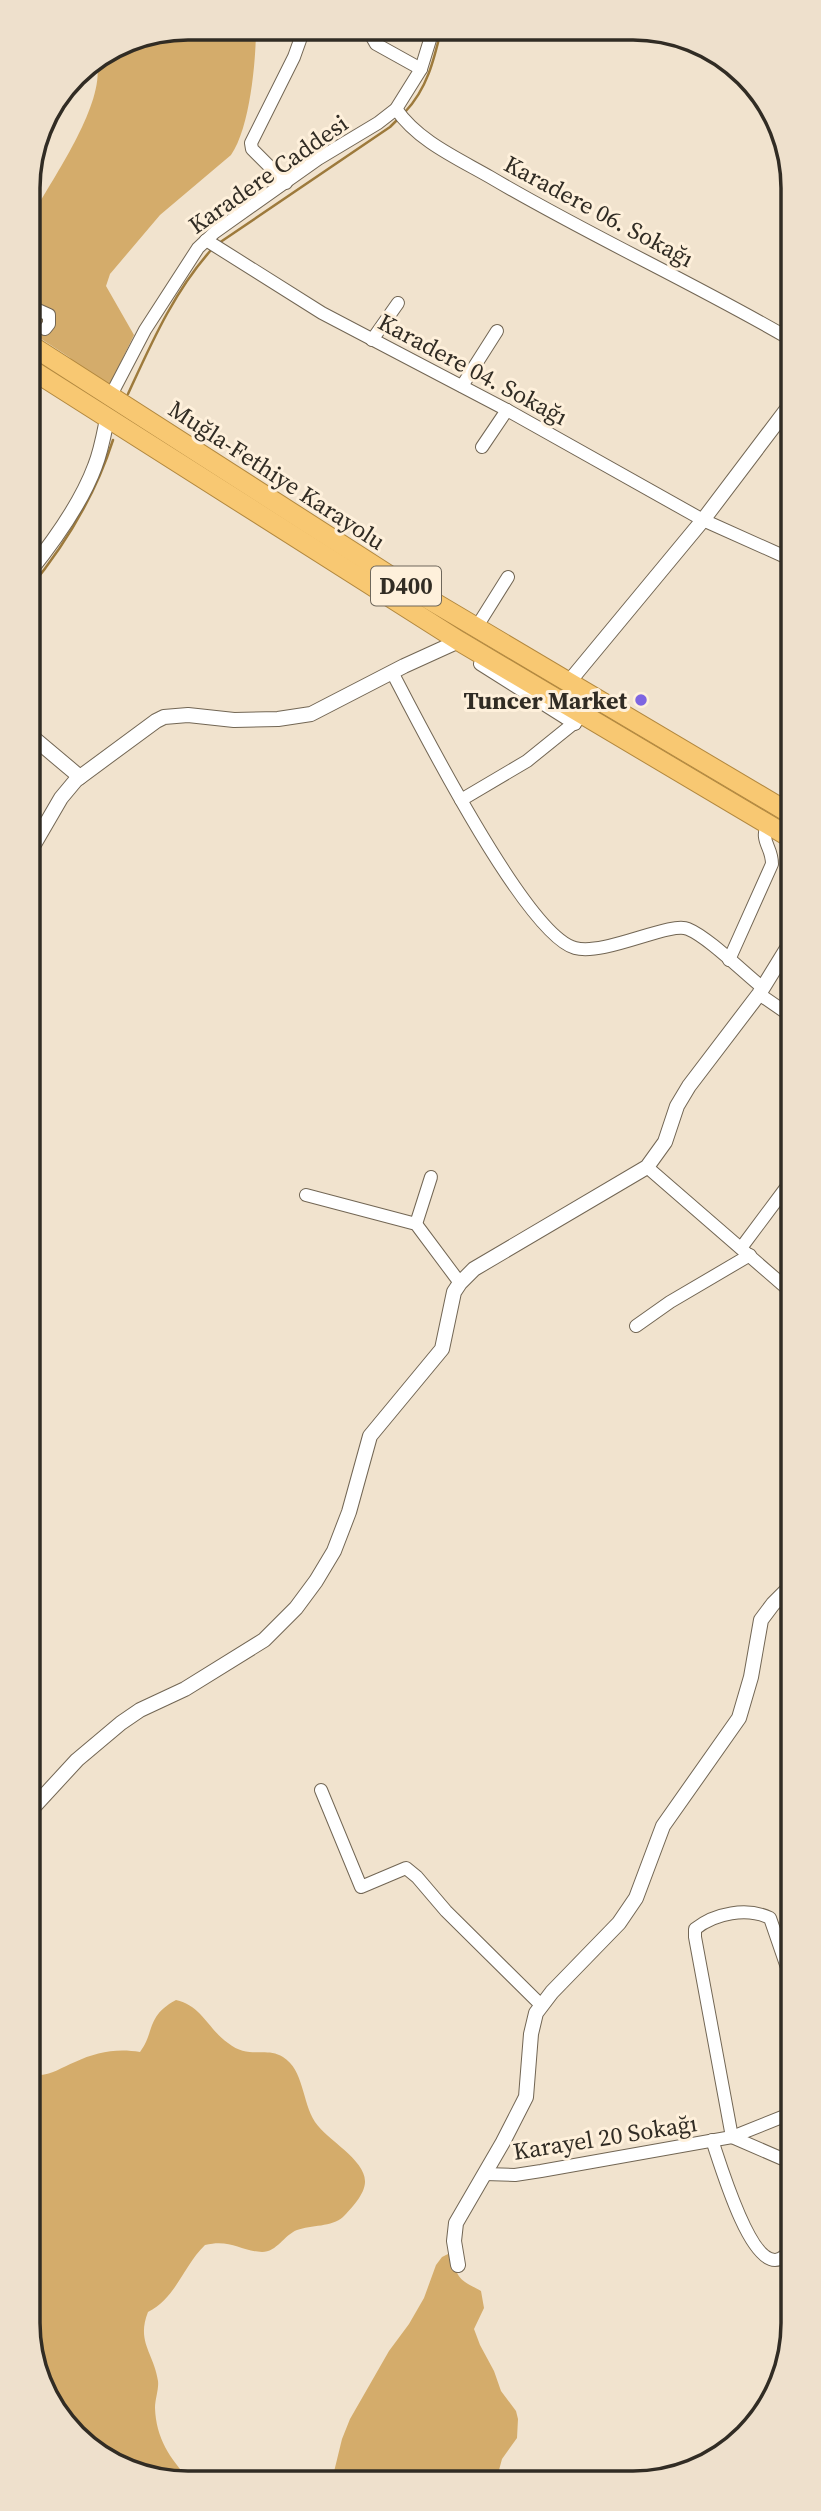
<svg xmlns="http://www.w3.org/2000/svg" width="821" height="2511" font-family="'Source Serif 4',serif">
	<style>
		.green { fill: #d4ac6b }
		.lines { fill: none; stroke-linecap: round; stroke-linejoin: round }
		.stream { stroke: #9d7a3c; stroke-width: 2.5 }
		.minor-casing { stroke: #726654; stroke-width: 14 }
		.tertiary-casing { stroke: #726654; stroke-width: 16 }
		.trunk-casing { stroke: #b2883f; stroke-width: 21 }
		.minor { stroke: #fff; stroke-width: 12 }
		.tertiary { stroke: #fff; stroke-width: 14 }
		.trunk { stroke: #f8c872; stroke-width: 19 }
		.poi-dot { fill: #7e65e1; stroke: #fef0db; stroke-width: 2.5 }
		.labels { text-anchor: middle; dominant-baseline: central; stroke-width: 6; stroke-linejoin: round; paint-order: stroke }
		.shield { fill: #fef0db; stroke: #6e675b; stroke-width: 2 }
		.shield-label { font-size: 23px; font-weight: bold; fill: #312c24 }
		.street-label { font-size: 24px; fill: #312c24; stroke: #fef0db }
		.poi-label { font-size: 24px; font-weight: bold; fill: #312c24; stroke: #fef0db; text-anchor: end }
		.rim { fill: none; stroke: #312c24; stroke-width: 3.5 }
	</style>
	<rect width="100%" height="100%" fill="#f1e3ce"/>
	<g class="green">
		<path d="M188 28H256C256 61 250 128 231 155L160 215 110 274 106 286 134 335 108 388 93 380 69 357 29 331 28 197 33 214C53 178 108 100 96 60L127 40Z"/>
		<path d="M31 1971 39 1984C37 2006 22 2058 38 2075 52 2075 62 2067 75 2062 96 2052 117 2048 140 2052 155 2032 146 2016 176 2000 202 2006 208 2029 228 2043 249 2060 265 2046 283 2057 304 2070 302 2102 315 2122 327 2140 366 2160 365 2182 365 2194 351 2209 343 2217 332 2227 311 2225 297 2230 284 2235 277 2252 262 2252 240 2251 231 2239 205 2245 183 2266 177 2297 148 2312 136 2342 154 2353 158 2381 159 2389 155 2399 155 2408 156 2438 170 2459 190 2480H157L75 2436 31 2354Z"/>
		<path d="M448 2254 452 2257C458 2281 461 2280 481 2291L484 2308 474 2329 480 2345 494 2371 501 2391 516 2411 518 2419 517 2438 502 2459 499 2470 504 2480H332L342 2439 350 2419 389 2351 409 2324 424 2298 436 2265 442 2257Z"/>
	</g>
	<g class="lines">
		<g class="stream">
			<path d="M405 112C427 89 434 60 441 30"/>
			<path d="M219 243 390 127 398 119"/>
			<path d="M128 394C151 344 174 291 212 249"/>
			<path d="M29 589C66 544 95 496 113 440"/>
		</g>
		<defs>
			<g id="minor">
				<path d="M372 29V37L376 44 421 69"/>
				<path d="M396 109C418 141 457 158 490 177 588 235 692 282 790 339"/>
				<path d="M286 183 252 149 251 143 294 57 304 29"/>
				<path d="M206 240 322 313 507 410 703 520 790 559"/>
				<path d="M29 306 49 315V324L45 329"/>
				<path d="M372 340 398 303"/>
				<path d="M29 386 37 374"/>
				<path d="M462 386 497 331"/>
				<path d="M110 397 145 330 198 248 215 232 318 159 378 123 396 109 421 69 433 30"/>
				<path d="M482 447 507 410"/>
				<path d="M476 628 508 577"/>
				<path d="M480 664 575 724"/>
				<path d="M392 672C418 722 526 935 575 948 605 956 670 921 688 929 708 937 744 973 763 988"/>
				<path d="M461 800 527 761 584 715"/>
				<path d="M729 960 772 864C772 846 760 843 767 823"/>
				<path d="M759 994 791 1016"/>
				<path d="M647 1167 791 1292"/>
				<path d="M306 1195 416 1224 460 1283"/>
				<path d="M416 1224 431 1177"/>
				<path d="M741 1248 785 1189"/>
				<path d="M636 1326 670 1302 750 1255"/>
				<path d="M321 1790 361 1887 406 1868 417 1877 446 1911 541 2005"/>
				<path d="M732 2137 695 1937V1929C715 1913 747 1907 770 1918L792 1982"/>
				<path d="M732 2137 792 2163"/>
				<path d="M712 2140C720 2163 748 2260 775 2260 782 2260 788 2253 793 2247"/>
				<path d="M485 2174 515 2175 541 2171 732 2137 792 2113"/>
			</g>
			<g id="tertiary">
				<path d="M29 572C54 541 81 504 95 466 101 451 104 434 107 419"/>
				<path d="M568 683 703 520 790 405"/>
				<path d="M29 734 80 777"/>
				<path d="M29 853 61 798 76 780 156 721 164 717 188 715 234 720 278 719 311 714 404 666 459 641"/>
				<path d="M30 1811 77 1760 121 1723 140 1710 185 1689 264 1640 296 1608 316 1581 334 1551 349 1512 370 1436 442 1349 454 1292 460 1283 474 1269 647 1167 665 1142 677 1106 689 1086 759 994 791 942"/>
				<path d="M458 2265 454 2241 456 2223 503 2142 526 2097 531 2034 536 2013 552 1992 619 1923 636 1898 663 1826 739 1718 751 1677 761 1620 773 1604 792 1585"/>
			</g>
			<g id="trunk">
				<path d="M29 344 398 581 791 814"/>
				<path d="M29 368 459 641 791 838"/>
			</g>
		</defs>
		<use href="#minor" class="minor-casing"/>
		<use href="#tertiary" class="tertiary-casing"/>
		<use href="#trunk" class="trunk-casing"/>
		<use href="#minor" class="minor"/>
		<use href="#tertiary" class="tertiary"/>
		<use href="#trunk" class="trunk"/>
	</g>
	<circle class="poi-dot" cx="641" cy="700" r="7"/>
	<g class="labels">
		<rect class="shield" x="371" y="566.5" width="70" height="39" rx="5"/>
		<g class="shield-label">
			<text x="406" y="586">D400</text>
		</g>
		<g class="street-label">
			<text transform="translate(268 174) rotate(-35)">Karadere Caddesi</text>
			<text transform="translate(599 211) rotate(28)">Karadere 06. Sokağı</text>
			<text transform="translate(473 369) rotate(28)">Karadere 04. Sokağı</text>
			<text transform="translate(277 475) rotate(33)">Muğla-Fethiye Karayolu</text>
			<text transform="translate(605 2137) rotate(-9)">Karayel 20 Sokağı</text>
		</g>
		<g class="poi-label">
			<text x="627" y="700">Tuncer Market</text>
		</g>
	</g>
	<path d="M0 0H821V2511H0ZM188 40H633A148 148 0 0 1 781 188V2323A148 148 0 0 1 633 2471H188A148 148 0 0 1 40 2323V188A148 148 0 0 1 188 40Z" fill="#eee0cc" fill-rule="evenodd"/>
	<path class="rim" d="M188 40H633A148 148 0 0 1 781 188V2323A148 148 0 0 1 633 2471H188A148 148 0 0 1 40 2323V188A148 148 0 0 1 188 40Z"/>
</svg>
